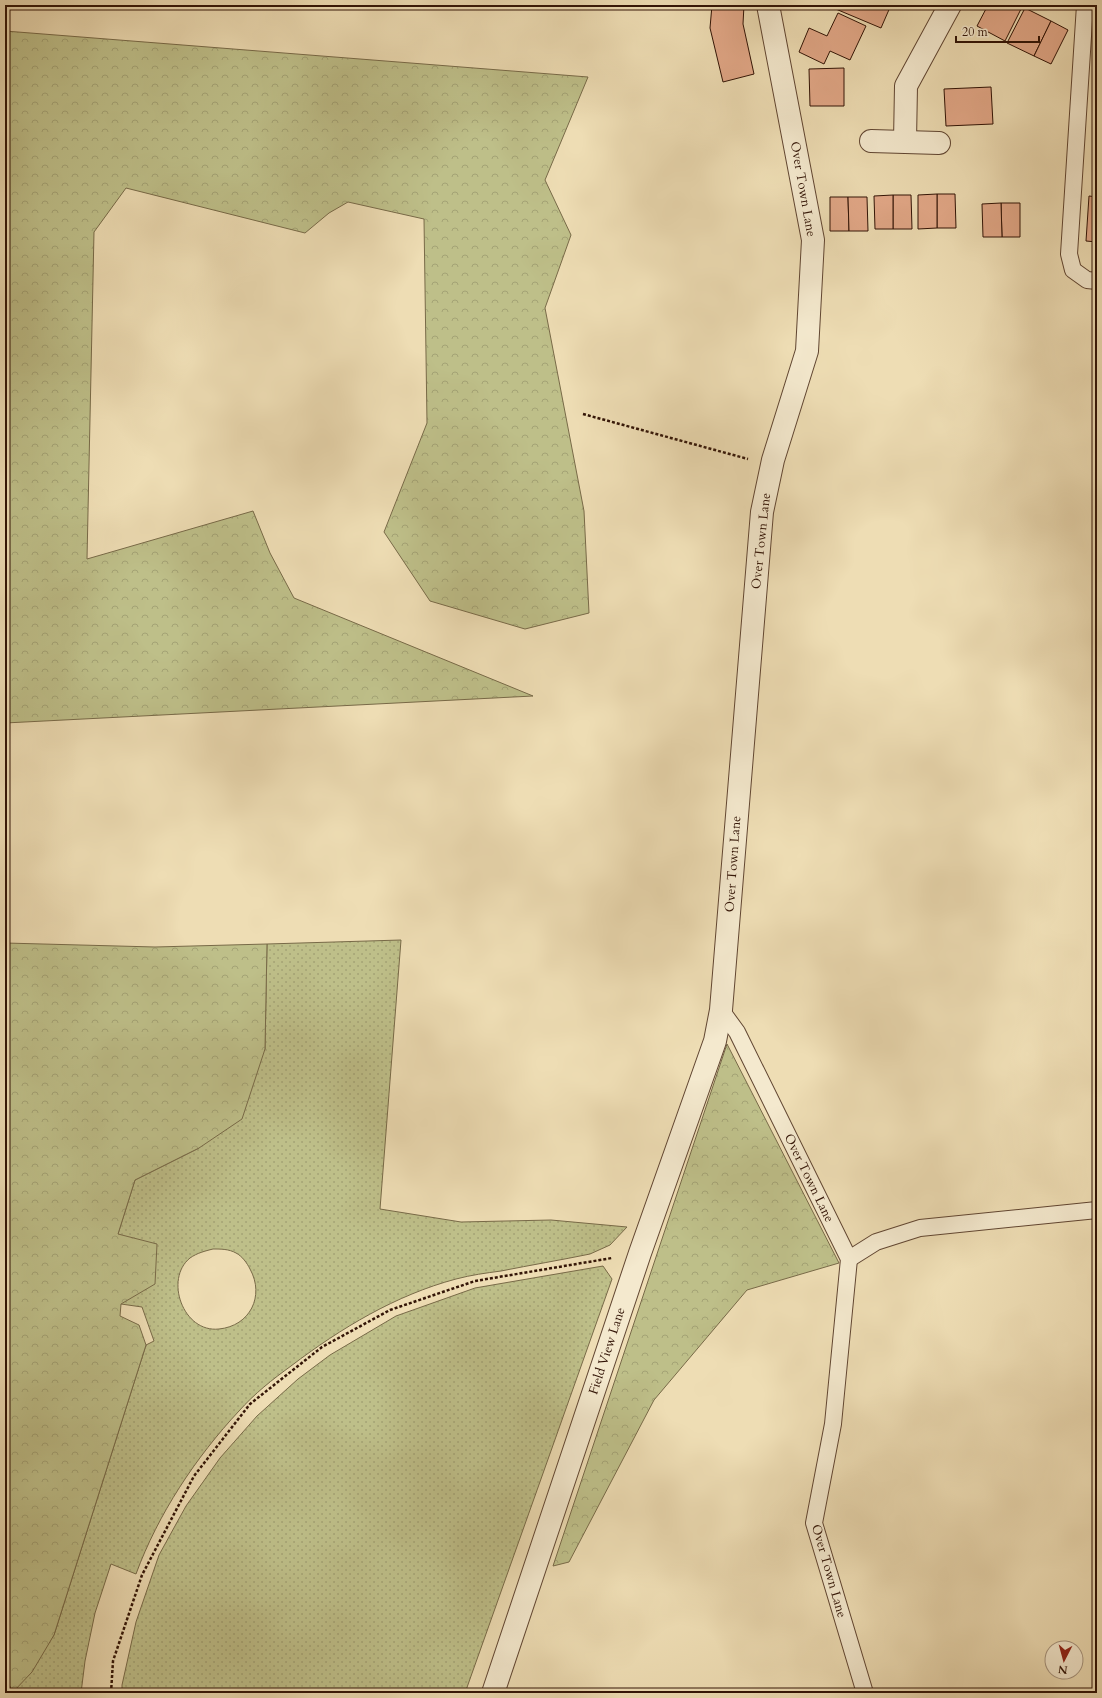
<svg xmlns="http://www.w3.org/2000/svg" width="1102" height="1698" font-family="Cardo,serif">
	<style>
		.grass { fill: url(#grass-dots); stroke: #786a48; fill-rule: evenodd }
		.forest { fill: url(#forest-crowns); stroke: #786a48 }
		.building { fill: #e2a888; stroke: #321406 }
		.lines { fill: none; stroke-linecap: round; stroke-linejoin: round }
		.lane-casing { stroke: #614632; stroke-width: 18 }
		.street-casing { stroke: #614632; stroke-width: 24 }
		.path { stroke: #321406; stroke-width: 2.5; stroke-dasharray: 3 2; stroke-linecap: butt }
		.lane { stroke: #f4e9ce; stroke-width: 16 }
		.street { stroke: #f4e9ce; stroke-width: 22 }
		.labels { text-anchor: middle; dominant-baseline: central; stroke-width: 3; stroke-linejoin: round; paint-order: stroke }
		.street-label { font-size: 13px; fill: #321406; stroke: #f4e9ce }
	</style>
	<defs>
		<pattern id="grass-dots" width="8" height="8" patternUnits="userSpaceOnUse"><rect width="8" height="8" fill="#bebf89"/><path d="M2 2h.1M6 6h.1" fill="none" stroke="#a4a375" stroke-width="1.8" stroke-linecap="round"/></pattern>
		<pattern id="forest-crowns" width="20" height="18" patternUnits="userSpaceOnUse"><rect width="20" height="18" fill="#bebf89"/><path d="M2 6a3 3 0 1 1 6 0M12 15a3 3 0 1 1 6 0" fill="none" stroke="#a4a375"/></pattern>
	</defs>
	<rect width="100%" height="100%" fill="#eeddb4"/>
	<filter id="stains"><feTurbulence type="fractalNoise" baseFrequency=".005" numOctaves="4"/><feColorMatrix values="0 0 0 0 .2 0 0 0 0 .09 0 0 0 0 .02 0 0 0 .5 -.17"/></filter>
	<radialGradient id="worn" r=".72"><stop offset=".6" stop-color="#630" stop-opacity="0"/><stop offset="1" stop-color="#630" stop-opacity=".3"/></radialGradient>
	<g class="grass">
		<path d="M401 940 380 1209 461 1222 551 1220 627 1227 610 1245 590 1254C561 1260 531 1265 501 1271 486 1273 471 1275 456 1279 396 1295 341 1328 291 1366 273 1379 254 1394 239 1411 196 1457 158 1514 136 1574L111 1564 95 1613 85 1661 81 1693H5V1677L13 1691 54 1635 146 1345 154 1341 142 1307 121 1304 118 1234 135 1180 199 1148 265 1049 267 944ZM213 1249C221 1249 229 1249 236 1253 242 1256 247 1263 250 1269 265 1296 250 1326 219 1329 183 1333 164 1279 190 1258 197 1253 205 1251 213 1249Z"/>
		<path d="M603 1266 612 1279 465 1693H122V1685L136 1622 159 1555 186 1506 220 1458 257 1416 298 1379 330 1355 396 1316 475 1288Z"/>
	</g>
	<g class="forest">
		<path d="M5 31 588 77 545 180 571 235 545 308 584 511 589 613 525 629 430 601 384 532 427 423 424 219 348 202 329 213 305 233 126 188 94 232 87 559 253 511 270 553 294 598 533 696 5 723Z"/>
		<path d="M5 943 155 947 267 944 265 1049 242 1119 199 1148 135 1180 118 1234 157 1244 155 1284 121 1304 120 1316 139 1325 146 1345 54 1635 32 1672 13 1692 5 1677Z"/>
		<path d="M727 1044 839 1263 747 1290 654 1400 569 1562 553 1566Z"/>
	</g>
	<g class="building">
		<path d="M712 5H744L743 24 754 74 723 82 710 28Z"/>
		<path d="M832 5H891L881 28 831 7Z"/>
		<path d="M988 5H1018L1022 7 1005 41 977 26Z"/>
		<path d="M1025 8 1051 21 1034 56 1007 43Z"/>
		<path d="M838 13 866 26 850 60 830 51 824 64 799 52 809 28 827 36Z"/>
		<path d="M1051 21 1068 30 1051 64 1034 56Z"/>
		<path d="M844 68V106H810L809 69Z"/>
		<path d="M991 87 993 124 946 126 944 89Z"/>
		<path d="M937 194H955L956 228H937Z"/>
		<path d="M937 194V228L918 229V195Z"/>
		<path d="M893 195H911L912 229H893Z"/>
		<path d="M893 195V229H875L874 196Z"/>
		<path d="M1089 196 1097 197V242L1086 241Z"/>
		<path d="M830 197H848L849 231H830Z"/>
		<path d="M848 197H867L868 231H849Z"/>
		<path d="M1001 203H1020V237H1002Z"/>
		<path d="M1001 203 1002 237H983L982 204Z"/>
	</g>
	<g class="lines">
		<defs>
			<g id="lane">
				<path d="M1085 5 1069 254 1073 270 1087 280 1097 281"/>
				<path d="M721 1010 737 1032 849 1259 833 1424 814 1523 865 1693"/>
				<path d="M849 1259 876 1242 920 1228 1097 1210"/>
			</g>
			<g id="street">
				<path d="M871 141 939 143"/>
				<path d="M905 141 906 86 950 5"/>
				<path d="M493 1693 640 1253 715 1041 721 1010 762 512 773 460 807 351 813 240 768 5"/>
			</g>
		</defs>
		<use href="#lane" class="lane-casing"/>
		<use href="#street" class="street-casing"/>
		<g class="path">
			<path d="M583 414 748 459"/>
			<path d="M111 1693 113 1661 142 1575 194 1476 250 1404 322 1347 390 1310 475 1281 612 1258"/>
		</g>
		<use href="#lane" class="lane"/>
		<use href="#street" class="street"/>
	</g>
	<g class="labels">
		<g class="street-label">
			<text transform="translate(803 189) rotate(80)">Over Town Lane</text>
			<text transform="translate(761 541) rotate(-84)">Over Town Lane</text>
			<text transform="translate(733 864) rotate(-86)">Over Town Lane</text>
			<text transform="translate(809 1178) rotate(64)">Over Town Lane</text>
			<text transform="translate(607 1351) rotate(-72)">Field View Lane</text>
			<text transform="translate(829 1571) rotate(74)">Over Town Lane</text>
		</g>
	</g>
	<rect width="1102" height="1698" fill="none" stroke="#eeddb4" stroke-width="20"/>
	<rect x="6" y="6" width="1090" height="1686" fill="none" stroke="#321406" stroke-width="2"/>
	<rect x="10" y="10" width="1082" height="1678" fill="none" stroke="#321406"/>
	<g transform="translate(1064 1660) rotate(186)"><circle r="19" fill="#f4e9ce" stroke="#a6947e"/>
	<path d="M0-3L7 15L0 10L-7 15Z" fill="#8f2418"/>
	<text y="-6" font-size="11" font-weight="bold" text-anchor="middle" fill="#321406">N</text>
	</g>
	<path d="M956 36v6h83v-6" fill="none" stroke="#321406" stroke-width="2"/>
	<text x="962" y="36" font-size="12" fill="#321406" stroke="#f4e9ce" stroke-width="3" paint-order="stroke">20 m</text>
	<rect width="100%" height="100%" filter="url(#stains)"/>
	<rect width="100%" height="100%" fill="url(#worn)"/>
</svg>
